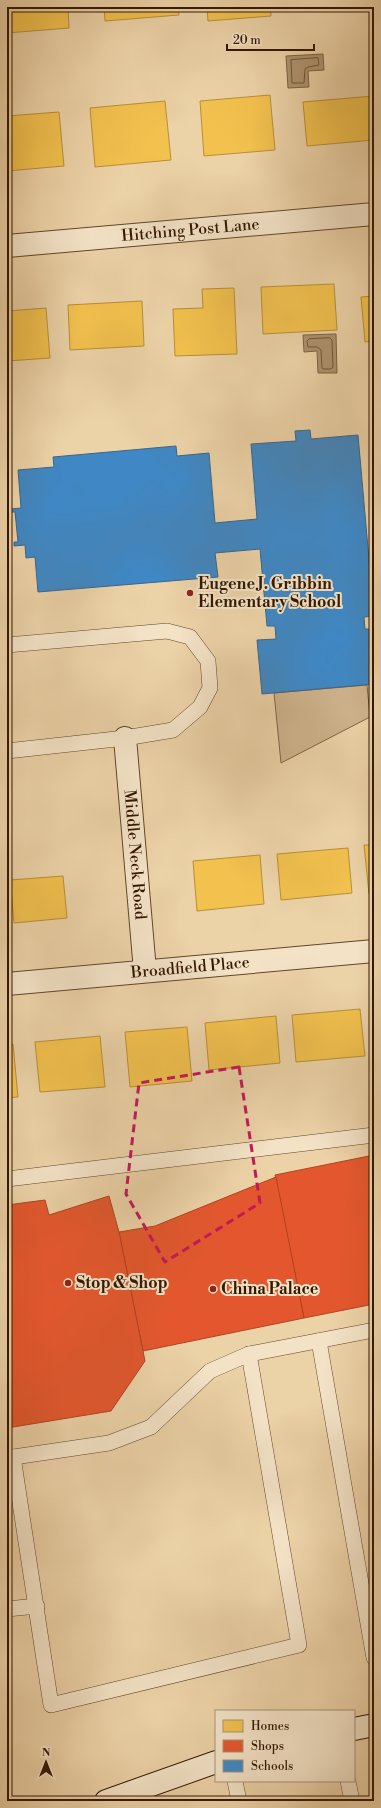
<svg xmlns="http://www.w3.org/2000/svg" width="381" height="1808" font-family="'Libre Bodoni',serif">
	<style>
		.green { fill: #cdb28b; stroke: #806446 }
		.water { fill: #ad926e; stroke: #7c6142 }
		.homes { fill: #f2c14e; stroke: #b98e37 }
		.shops { fill: #e4572e; stroke: #af4420 }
		.schools { fill: #3f88c5; stroke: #3b668a }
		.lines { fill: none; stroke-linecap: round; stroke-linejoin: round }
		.shore { stroke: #705437; stroke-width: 1 }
		.service-casing { stroke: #61462a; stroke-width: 16 }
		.minor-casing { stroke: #61462a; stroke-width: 24 }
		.secondary-casing { stroke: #331700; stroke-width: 24 }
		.service { stroke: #f3e2c6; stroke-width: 15 }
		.minor { stroke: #f3e2c6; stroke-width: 22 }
		.secondary { stroke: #f3e2c6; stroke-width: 22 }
		.marked { fill: none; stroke: #c2185b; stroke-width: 3; stroke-dasharray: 8 5; stroke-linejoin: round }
		.poi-dot { fill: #8f2418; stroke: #f3e2c6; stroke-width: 1.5 }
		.labels { text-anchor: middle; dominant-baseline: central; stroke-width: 4; stroke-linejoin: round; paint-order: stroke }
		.street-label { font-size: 16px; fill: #331700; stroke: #f3e2c6 }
		.poi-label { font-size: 16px; font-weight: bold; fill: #331700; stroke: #f3e2c6; text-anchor: start }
	</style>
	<rect width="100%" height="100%" fill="#ecd2a7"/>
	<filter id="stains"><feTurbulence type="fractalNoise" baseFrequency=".005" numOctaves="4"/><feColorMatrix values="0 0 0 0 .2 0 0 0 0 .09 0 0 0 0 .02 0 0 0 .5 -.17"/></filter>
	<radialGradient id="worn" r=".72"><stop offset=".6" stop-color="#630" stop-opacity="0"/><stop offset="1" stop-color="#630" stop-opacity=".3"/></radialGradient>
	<path class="green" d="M367 685 370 717 281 763 274 693Z"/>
	<g class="water">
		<path d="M323 54 324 70 308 71 309 87 288 88 286 56Z"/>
		<path d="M336 334 337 373H318L317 351 304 352 303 335Z"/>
	</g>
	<g class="homes">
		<path d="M7 7H68L69 28 7 33Z"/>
		<path d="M104 7H178L179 15 105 21Z"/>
		<path d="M207 7H271V16L208 21Z"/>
		<path d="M270 95 275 150 204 156 200 101Z"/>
		<path d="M374 96V140L307 146 303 102Z"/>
		<path d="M165 101 171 160 95 167 90 108Z"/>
		<path d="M59 112 64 166 7 171V116Z"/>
		<path d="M334 284 337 330 263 334 261 287Z"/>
		<path d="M234 288 237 354 175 356 173 309 203 308 202 289Z"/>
		<path d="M374 296V341L365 342 361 297Z"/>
		<path d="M142 301 144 346 70 350 68 305Z"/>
		<path d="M46 308 50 358 7 361V311Z"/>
		<path d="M364 845H374V893L369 894Z"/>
		<path d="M348 848 352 893 281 900 277 854Z"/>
		<path d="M260 855 264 904 197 911 193 861Z"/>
		<path d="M63 876 67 918 14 923 10 880Z"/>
		<path d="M360 1009 365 1056 296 1062 292 1015Z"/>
		<path d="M276 1016 280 1063 209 1070 205 1023Z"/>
		<path d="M187 1027 192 1081 130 1087 125 1032Z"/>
		<path d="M100 1036 105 1087 40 1092 35 1042Z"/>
		<path d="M13 1044 18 1097 7 1098V1045Z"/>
	</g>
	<g class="shops">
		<path d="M374 1155V1304L304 1318 275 1175Z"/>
		<path d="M276 1177 304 1318 143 1351 119 1232 155 1226Z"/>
		<path d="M109 1196 119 1232 145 1361 111 1411 7 1428V1205L45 1200 49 1215Z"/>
	</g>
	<path class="schools" d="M310 430 311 439 358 435 374 616 364 617 365 629H374V684L262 694 257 640 276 639 275 626H267L260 549 215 553 218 577 38 592 35 557 26 558 25 545 14 546V542H18L15 512H11V509L21 508 18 470 54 467 53 457 176 446 177 456 209 453 215 523 257 519 251 444 296 441 295 431Z"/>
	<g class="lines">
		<g class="shore">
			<path d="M318 58 319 65 308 67 305 69 304 83H292L291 60Z"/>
			<path d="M330 338 332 340 333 367 331 369H323L322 368 321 350 317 347H308L307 341 309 339Z"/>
		</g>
		<defs>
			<g id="service">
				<path d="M7 645 167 631 190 637 208 661 210 688 200 707 173 730 125 738 7 751"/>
				<path d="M7 1179 374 1135"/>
				<path d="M319 1341 374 1658"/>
				<path d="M13 1457 51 1705 299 1645 249 1354"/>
				<path d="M7 1458 109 1443 151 1427 210 1371 249 1354 374 1330"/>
				<path d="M7 1609 37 1606"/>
				<path d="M235 1781 239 1801"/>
				<path d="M348 1781 352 1801"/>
			</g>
			<g id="minor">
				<path id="s1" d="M7 246 374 214"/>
				<path id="s2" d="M125 738 145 971"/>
				<path id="s3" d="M7 984 374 951"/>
			</g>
			<g id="secondary">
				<path d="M354 1729 374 1725"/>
				<path d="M106 1801 216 1762"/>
			</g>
		</defs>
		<use href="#service" class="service-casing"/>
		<use href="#minor" class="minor-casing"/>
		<use href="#secondary" class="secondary-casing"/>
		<use href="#service" class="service"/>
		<use href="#minor" class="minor"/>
		<use href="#secondary" class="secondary"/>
	</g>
	<path class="marked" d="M239 1067 260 1203 165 1262 126 1194 139 1083Z"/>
	<g class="poi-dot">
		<circle cx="190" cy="593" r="4"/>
		<circle cx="68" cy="1283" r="4"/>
		<circle cx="213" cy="1289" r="4"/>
	</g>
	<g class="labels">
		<g class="street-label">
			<text stroke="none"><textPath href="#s1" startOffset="184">Hitching Post Lane</textPath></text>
			<text stroke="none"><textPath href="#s2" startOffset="117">Middle Neck Road</textPath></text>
			<text stroke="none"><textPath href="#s3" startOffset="184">Broadfield Place</textPath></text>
		</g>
		<g class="poi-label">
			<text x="198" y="584">Eugene J. Gribbin<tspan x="198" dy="18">Elementary School</tspan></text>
			<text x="76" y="1283">Stop &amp; Shop</text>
			<text x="221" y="1289">China Palace</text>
		</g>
	</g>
	<rect width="381" height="1808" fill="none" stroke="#ecd2a7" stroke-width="24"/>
	<rect x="8" y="8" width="365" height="1792" fill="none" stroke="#331700" stroke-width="2"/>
	<rect x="12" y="12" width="357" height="1784" fill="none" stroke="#331700"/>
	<rect x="215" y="1710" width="140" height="72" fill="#f3e2c6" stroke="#a69177"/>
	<rect x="223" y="1720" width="20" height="12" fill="#f2c14e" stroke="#a69177"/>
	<text x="251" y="1730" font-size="12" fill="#331700">Homes</text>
	<rect x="223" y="1740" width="20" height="12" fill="#e4572e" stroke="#a69177"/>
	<text x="251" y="1750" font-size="12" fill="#331700">Shops</text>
	<rect x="223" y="1760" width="20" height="12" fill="#3f88c5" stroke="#a69177"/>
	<text x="251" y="1770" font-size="12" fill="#331700">Schools</text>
	<g transform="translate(46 1762)" stroke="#f3e2c6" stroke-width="3" paint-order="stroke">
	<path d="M0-3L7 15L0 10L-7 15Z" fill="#331700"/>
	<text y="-6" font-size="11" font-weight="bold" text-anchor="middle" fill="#331700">N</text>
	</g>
	<path d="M227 44v6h87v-6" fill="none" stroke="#331700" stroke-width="2"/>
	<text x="233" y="44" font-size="12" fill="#331700" stroke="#f3e2c6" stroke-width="3" paint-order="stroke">20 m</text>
	<rect width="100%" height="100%" filter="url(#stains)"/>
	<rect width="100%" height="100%" fill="url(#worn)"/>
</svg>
